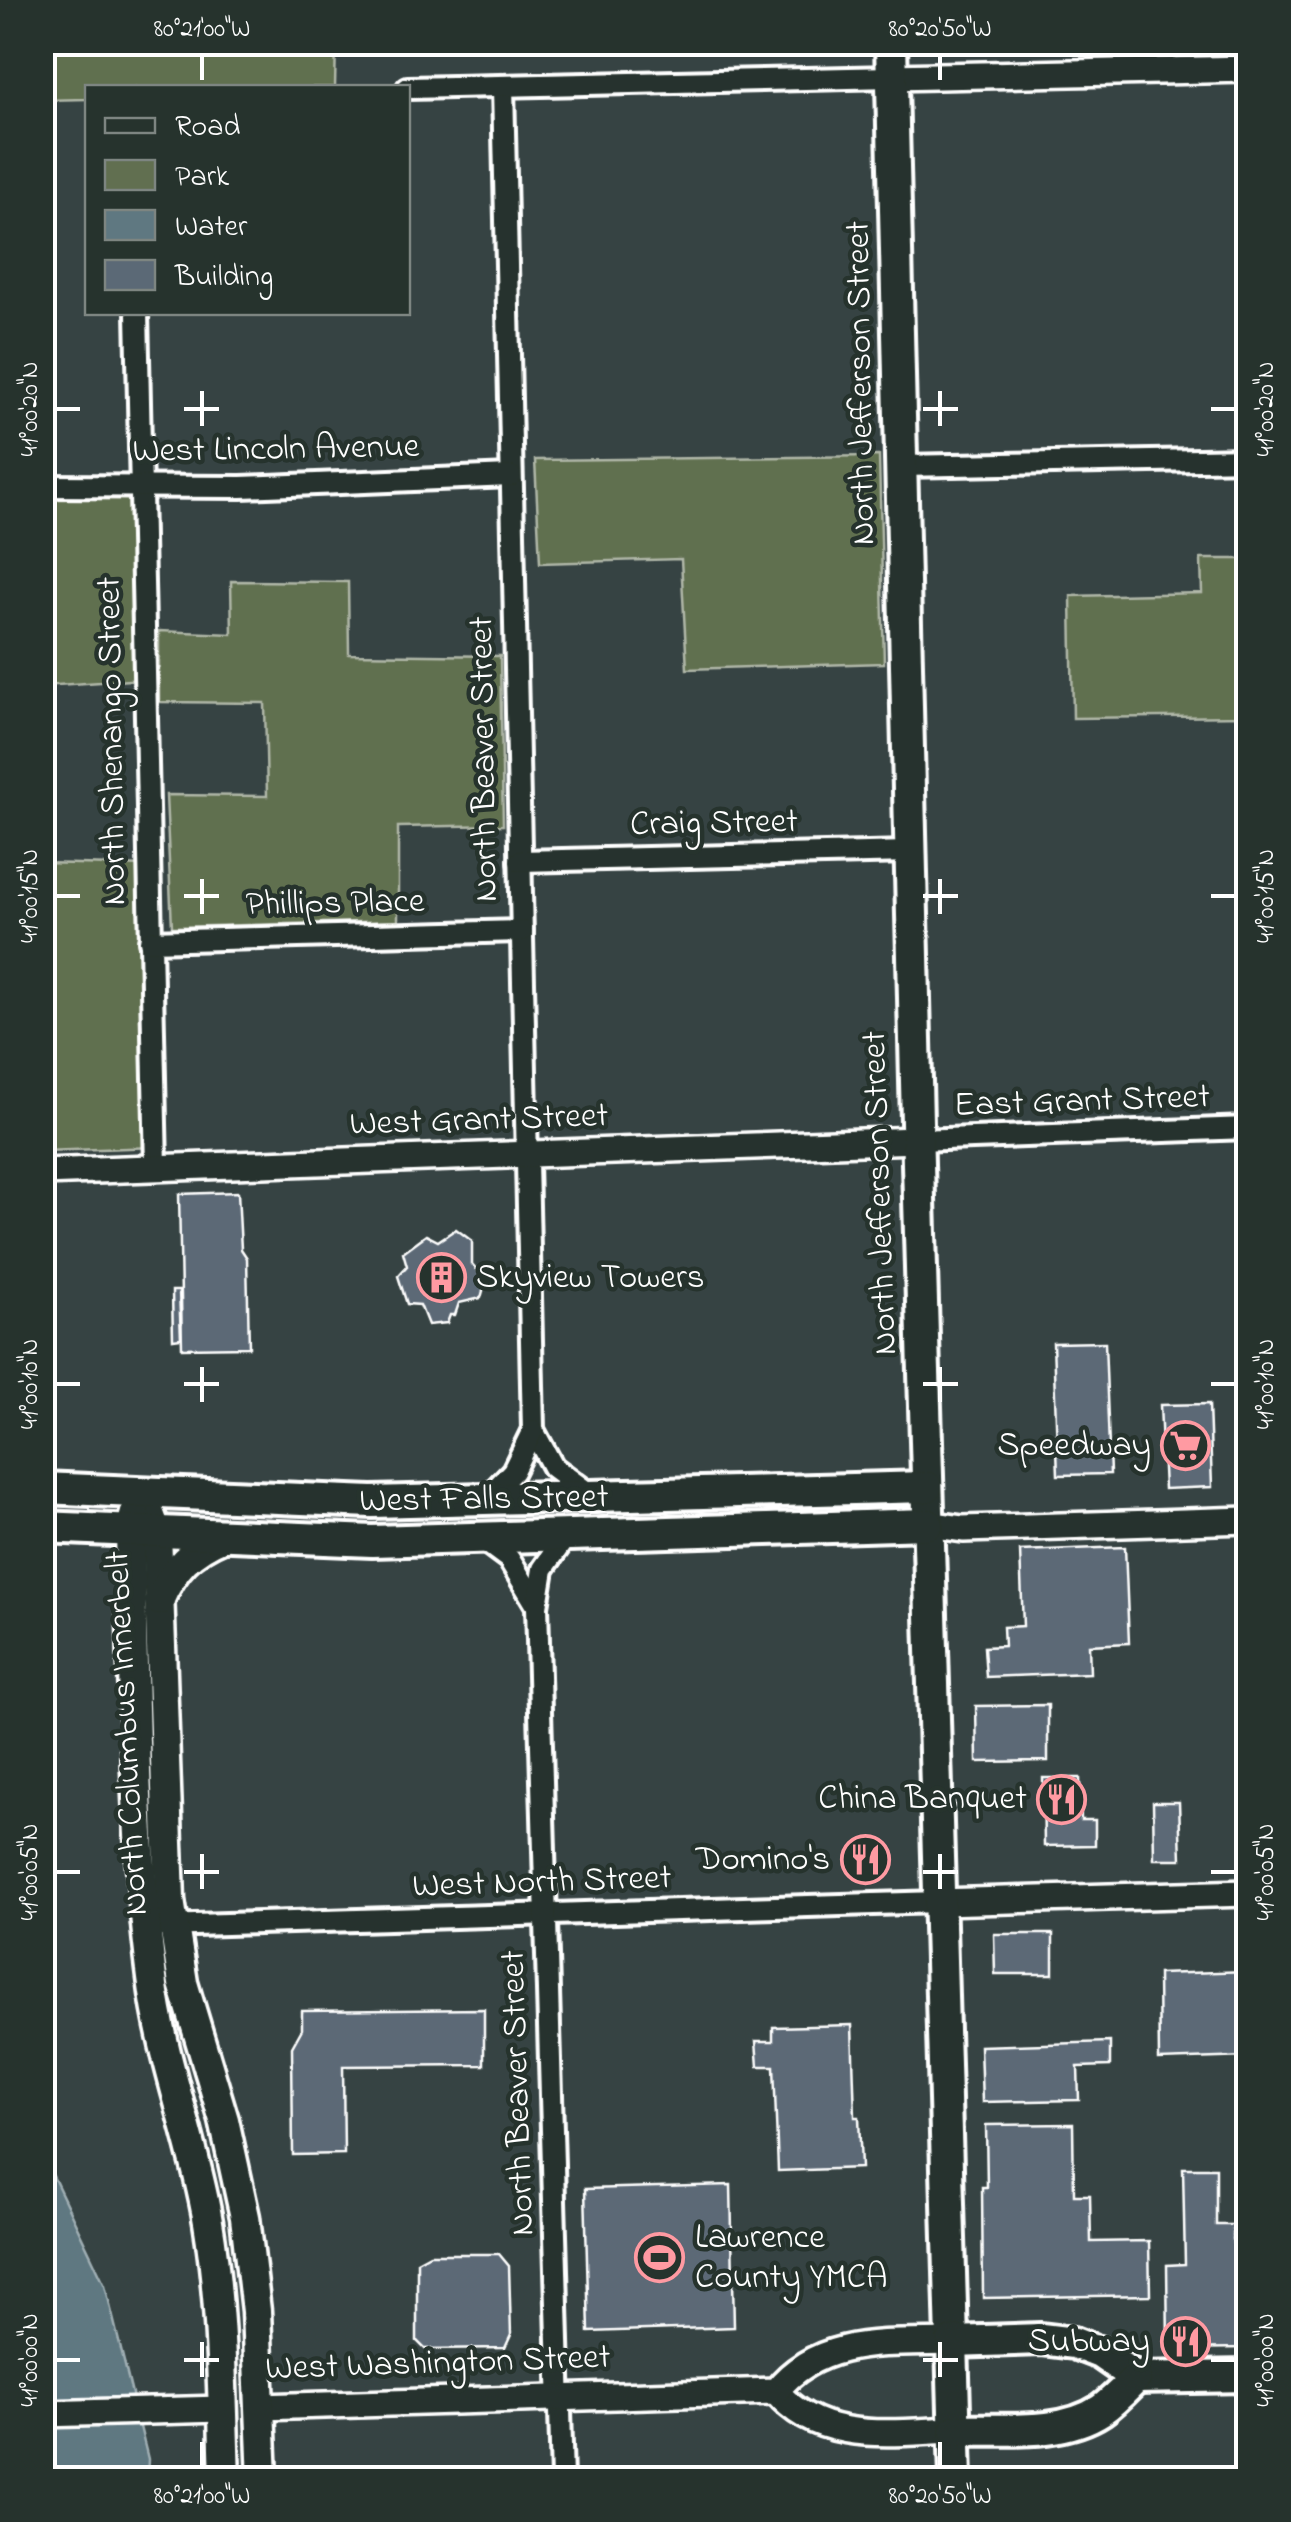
<svg xmlns="http://www.w3.org/2000/svg" width="1291" height="2522" font-family="'Indie Flower',sans-serif">
	<style>
		.green { fill: #616f50; stroke: #b0b7a8; stroke-width: 2.5 }
		.water { fill: #5f7881; stroke: #9faeb3; stroke-width: 2.5 }
		.building { fill: #5b6976; stroke: #fff; stroke-width: 2.5 }
		.lines { fill: none; stroke-linecap: round; stroke-linejoin: round }
		.minor-casing { stroke: #fff; stroke-width: 28 }
		.tertiary-casing { stroke: #fff; stroke-width: 32 }
		.secondary-casing { stroke: #fff; stroke-width: 35 }
		.primary-casing { stroke: #fff; stroke-width: 38 }
		.minor { stroke: #26332d; stroke-width: 20 }
		.tertiary { stroke: #26332d; stroke-width: 25 }
		.secondary { stroke: #26332d; stroke-width: 28 }
		.primary { stroke: #26332d; stroke-width: 30 }
		.ticks { fill: none; stroke: #fff; stroke-width: 4 }
		.labels { text-anchor: middle; dominant-baseline: central; stroke-width: 9; stroke-linejoin: round; paint-order: stroke }
		.street-label { font-size: 35px; fill: #fff; stroke: #26332d }
		.poi-label { font-size: 35px; fill: #fff; stroke: #26332d; text-anchor: end }
		.neatline { fill: none; stroke: #fff; stroke-width: 4 }
		.ticks-label { font-size: 25px; text-anchor: middle; fill: #fff }
	</style>
	<rect width="100%" height="100%" fill="#364343"/>
	<filter id="ink" filterUnits="userSpaceOnUse"><feTurbulence type="fractalNoise" baseFrequency=".01" numOctaves="2"/><feDisplacementMap in="SourceGraphic" scale="20" xChannelSelector="R" yChannelSelector="G"/><feConvolveMatrix kernelMatrix="1 2 1 2 8 2 1 2 1" color-interpolation-filters="sRGB"/></filter>
	<g filter="url(#ink)">
		<g class="green">
			<path d="M42 43H336L335 87 88 88 87 99 43 100Z"/>
			<path d="M879 456 884 663 687 669 681 559 540 563 535 460Z"/>
			<path d="M43 486H141L144 679 43 686Z"/>
			<path d="M1201 559H1248V716L1073 718 1071 596 1202 593Z"/>
			<path d="M231 581 348 582 349 654 500 656 503 825 398 827V921L172 927 166 795 267 796 265 703 159 702V631L232 634Z"/>
			<path d="M42 843 44 863 148 866 156 1147 43 1151Z"/>
		</g>
		<path class="water" d="M42 2153 105 2285 148 2459 147 2479H43Z"/>
		<g class="building">
			<path d="M238 1192 241 1249 247 1258 249 1347 182 1348 179 1194Z"/>
			<path d="M456 1229 472 1241V1264L486 1280 481 1298 459 1303 455 1315H450L447 1323 428 1325 420 1305 407 1304 398 1276 407 1266 403 1252 426 1235 438 1241Z"/>
			<path d="M172 1291H179L181 1338 173 1339Z"/>
			<path d="M1105 1342 1110 1474 1058 1475 1053 1343Z"/>
			<path d="M1209 1404 1212 1487 1164 1489 1160 1405Z"/>
			<path d="M1125 1547 1129 1643 1089 1645 1090 1673 986 1677 984 1647 1004 1646 1003 1627 1023 1626 1020 1551Z"/>
			<path d="M1048 1705V1761L977 1762 976 1706Z"/>
			<path d="M1043 1778H1080L1081 1820H1095V1845L1044 1846Z"/>
			<path d="M1153 1802H1179L1181 1859H1154Z"/>
			<path d="M994 1934H1053V1974H995Z"/>
			<path d="M1248 1971V2057L1159 2060 1158 1974Z"/>
			<path d="M484 2009V2065L343 2066 344 2154 293 2155 292 2047 302 2029V2011Z"/>
			<path d="M852 2025 855 2117H859L861 2168 778 2171 774 2066H758L756 2041H773V2027Z"/>
			<path d="M1110 2042V2066L1078 2067 1079 2100 982 2102 980 2046Z"/>
			<path d="M1073 2124 1074 2195H1090L1091 2242 1149 2241 1150 2295 983 2298 982 2187H987L986 2125Z"/>
			<path d="M1183 2168H1216V2225H1233V2243L1248 2242V2348L1168 2349 1167 2265 1185 2264Z"/>
			<path d="M731 2185 734 2327 589 2332 585 2189Z"/>
			<path d="M430 2254H499L509 2266 511 2335 505 2348 425 2349 417 2341V2261Z"/>
			<path d="M677 2469 678 2480H612V2471Z"/>
		</g>
		<g class="lines">
			<defs>
				<g id="minor">
					<path d="M503 86 533 1430 553 1467 591 1495"/>
					<path d="M408 88 892 77"/>
					<path d="M137 312 156 1168"/>
					<path d="M901 466 1248 459"/>
					<path d="M42 486 241 487 511 476"/>
					<path d="M520 861 910 852"/>
					<path d="M150 941 522 931"/>
					<path d="M917 1140 1248 1128"/>
					<path d="M486 1499 513 1471 533 1430"/>
					<path d="M482 1539 509 1559 536 1604"/>
					<path d="M162 1926 939 1902"/>
					<path d="M562 2480 537 1606 543 1569 566 1536"/>
				</g>
				<g id="tertiary">
					<path d="M892 77 1248 69"/>
					<path d="M42 1172 917 1140"/>
					<path d="M928 1524 963 1529 1248 1520"/>
					<path d="M939 1902 1248 1893"/>
					<path d="M776 2391C819 2445 894 2432 955 2430"/>
					<path d="M260 2407 776 2391C819 2336 889 2344 952 2342"/>
					<path d="M42 2414 222 2409"/>
				</g>
				<g id="secondary">
					<path d="M142 1492 157 1533 170 1900 183 1983 224 2120 245 2217 256 2311 263 2480"/>
					<path d="M135 1513 130 1531C134 1680 133 1831 152 1978 162 2062 194 2139 208 2222 222 2307 222 2394 225 2480"/>
					<path d="M159 1601C174 1567 190 1550 224 1536"/>
				</g>
				<g id="primary">
					<path d="M891 42 918 1164 956 2480"/>
					<path d="M42 1488 372 1502 927 1487"/>
					<path d="M42 1527 372 1541 928 1524"/>
					<path d="M952 2342 1041 2339 1074 2343 1100 2353 1136 2378 1248 2376"/>
					<path d="M955 2430C1001 2428 1060 2437 1101 2410 1114 2401 1125 2389 1136 2378"/>
				</g>
			</defs>
			<use href="#minor" class="minor-casing"/>
			<use href="#tertiary" class="tertiary-casing"/>
			<use href="#secondary" class="secondary-casing"/>
			<use href="#primary" class="primary-casing"/>
			<use href="#minor" class="minor"/>
			<use href="#tertiary" class="tertiary"/>
			<use href="#secondary" class="secondary"/>
			<use href="#primary" class="primary"/>
		</g>
	</g>
	<path class="ticks" d="M202 55V80M940 55V80M202 391V426M940 391V426M55 409H80M184 409H219M923 409H958M1211 409H1236M202 879V914M940 879V914M55 896H80M184 896H219M923 896H958M1211 896H1236M202 1367V1402M940 1367V1402M55 1384H80M184 1384H219M923 1384H958M1211 1384H1236M202 1854V1889M940 1854V1889M55 1872H80M184 1872H219M923 1872H958M1211 1872H1236M202 2342V2377M940 2342V2377M55 2360H80M184 2360H219M923 2360H958M1211 2360H1236M202 2442V2467M940 2442V2467"/>
	<defs>
		<symbol id="building-ring" viewBox="-11 -11 22 22"><circle r="9.5" fill="#26332d" stroke="#ff9aa2" stroke-width="1.5"/><path d="M-4-6H4V6H1V3H-1V6H-4ZM-2.5-4.3h1.7v1.8h-1.7ZM.8-4.3h1.7v1.8H.8ZM-2.5-1h1.7V.8h-1.7ZM.8-1h1.7V.8H.8Z" fill="#ff9aa2"/></symbol>
		<symbol id="supermarket-ring" viewBox="-11 -11 22 22"><circle r="9.5" fill="#26332d" stroke="#ff9aa2" stroke-width="1.5"/><path d="M-6-5.5h2.5l.6 2H6L4.5 2H-2.5L-4.4-4H-6ZM-1.5 3.2a1.3 1.3 0 1 0 .1 0ZM3 3.2a1.3 1.3 0 1 0 .1 0Z" fill="#ff9aa2"/></symbol>
		<symbol id="restaurant-ring" viewBox="-11 -11 22 22"><circle r="9.5" fill="#26332d" stroke="#ff9aa2" stroke-width="1.5"/><path d="M-5-6h1v4h1v-4h1v4h1v-4h1v5L-1.5 .5V6h-2V.5L-5-1ZM5-6V6H3V1.5H1.5Q1.5-4 5-6Z" fill="#ff9aa2"/></symbol>
		<symbol id="stadium-ring" viewBox="-11 -11 22 22"><circle r="9.5" fill="#26332d" stroke="#ff9aa2" stroke-width="1.5"/><path d="M0-5a6.5 5 0 1 0 0 10a6.5 5 0 1 0 0-10ZM-3.5-1.8h7v3.6h-7Z" fill="#ff9aa2"/></symbol>
	</defs>
	<g fill-rule="evenodd">
		<use href="#building-ring" x="414" y="1250" width="55" height="55"/>
		<use href="#supermarket-ring" x="1158" y="1418" width="55" height="55"/>
		<use href="#restaurant-ring" x="1034" y="1772" width="55" height="55"/>
		<use href="#restaurant-ring" x="838" y="1832" width="55" height="55"/>
		<use href="#stadium-ring" x="632" y="2230" width="55" height="55"/>
		<use href="#restaurant-ring" x="1158" y="2314" width="55" height="55"/>
	</g>
	<g class="labels">
		<g class="street-label">
			<text transform="translate(862 383) rotate(-91)">North Jefferson Street</text>
			<text transform="translate(276 450) rotate(-1)">West Lincoln Avenue</text>
			<text transform="translate(113 741) rotate(-91)">North Shenango Street</text>
			<text transform="translate(485 759) rotate(-91)">North Beaver Street</text>
			<text transform="translate(714 824) rotate(-1)">Craig Street</text>
			<text transform="translate(335 904) rotate(-1)">Phillips Place</text>
			<text transform="translate(1082 1102) rotate(-2)">East Grant Street</text>
			<text transform="translate(479 1121) rotate(-2)">West Grant Street</text>
			<text transform="translate(881 1193) rotate(-92)">North Jefferson Street</text>
			<text transform="translate(484 1500) rotate(-1)">West Falls Street</text>
			<text transform="translate(128 1733) rotate(-93)">North Columbus Innerbelt</text>
			<text transform="translate(542 1883) rotate(-2)">West North Street</text>
			<text transform="translate(519 2093) rotate(-92)">North Beaver Street</text>
			<text transform="translate(438 2364) rotate(-2)">West Washington Street</text>
		</g>
		<g class="poi-label">
			<text x="476" y="1278" text-anchor="start">Skyview Towers</text>
			<text x="1151" y="1446">Speedway</text>
			<text x="1027" y="1799">China Banquet</text>
			<text x="830" y="1860">Domino's</text>
			<text x="695" y="2238" text-anchor="start">Lawrence<tspan x="695" dy="40">County YMCA</tspan></text>
			<text x="1150" y="2342">Subway</text>
		</g>
	</g>
	<rect width="1291" height="2522" fill="none" stroke="#26332d" stroke-width="110"/>
	<rect x="85" y="85" width="325" height="230" fill="#26332d" stroke="#7d8581" stroke-width="2.5"/>
	<rect x="105" y="118" width="50" height="15" fill="#26332d" stroke="#7d8581" stroke-width="2.5"/>
	<text x="175" y="135" font-size="30" fill="#ffffff">Road</text>
	<rect x="105" y="160" width="50" height="30" fill="#616f50" stroke="#7d8581" stroke-width="2.5"/>
	<text x="175" y="185" font-size="30" fill="#ffffff">Park</text>
	<rect x="105" y="210" width="50" height="30" fill="#5f7881" stroke="#7d8581" stroke-width="2.5"/>
	<text x="175" y="235" font-size="30" fill="#ffffff">Water</text>
	<rect x="105" y="260" width="50" height="30" fill="#5b6976" stroke="#7d8581" stroke-width="2.5"/>
	<text x="175" y="285" font-size="30" fill="#ffffff">Building</text>
	<rect x="55" y="55" width="1181" height="2412" class="neatline"/>
	<g class="ticks-label">
		<text x="202" y="36">80°21'00"W</text>
		<text x="940" y="36">80°20'50"W</text>
		<text transform="translate(28 409) rotate(-90)" y="9">41°00'20"N</text>
		<text transform="translate(1264 409) rotate(-90)" y="9">41°00'20"N</text>
		<text transform="translate(28 896) rotate(-90)" y="9">41°00'15"N</text>
		<text transform="translate(1264 896) rotate(-90)" y="9">41°00'15"N</text>
		<text transform="translate(28 1384) rotate(-90)" y="9">41°00'10"N</text>
		<text transform="translate(1264 1384) rotate(-90)" y="9">41°00'10"N</text>
		<text transform="translate(28 1872) rotate(-90)" y="9">41°00'05"N</text>
		<text transform="translate(1264 1872) rotate(-90)" y="9">41°00'05"N</text>
		<text transform="translate(28 2360) rotate(-90)" y="9">41°00'00"N</text>
		<text transform="translate(1264 2360) rotate(-90)" y="9">41°00'00"N</text>
		<text x="202" y="2503">80°21'00"W</text>
		<text x="940" y="2503">80°20'50"W</text>
	</g>
</svg>
